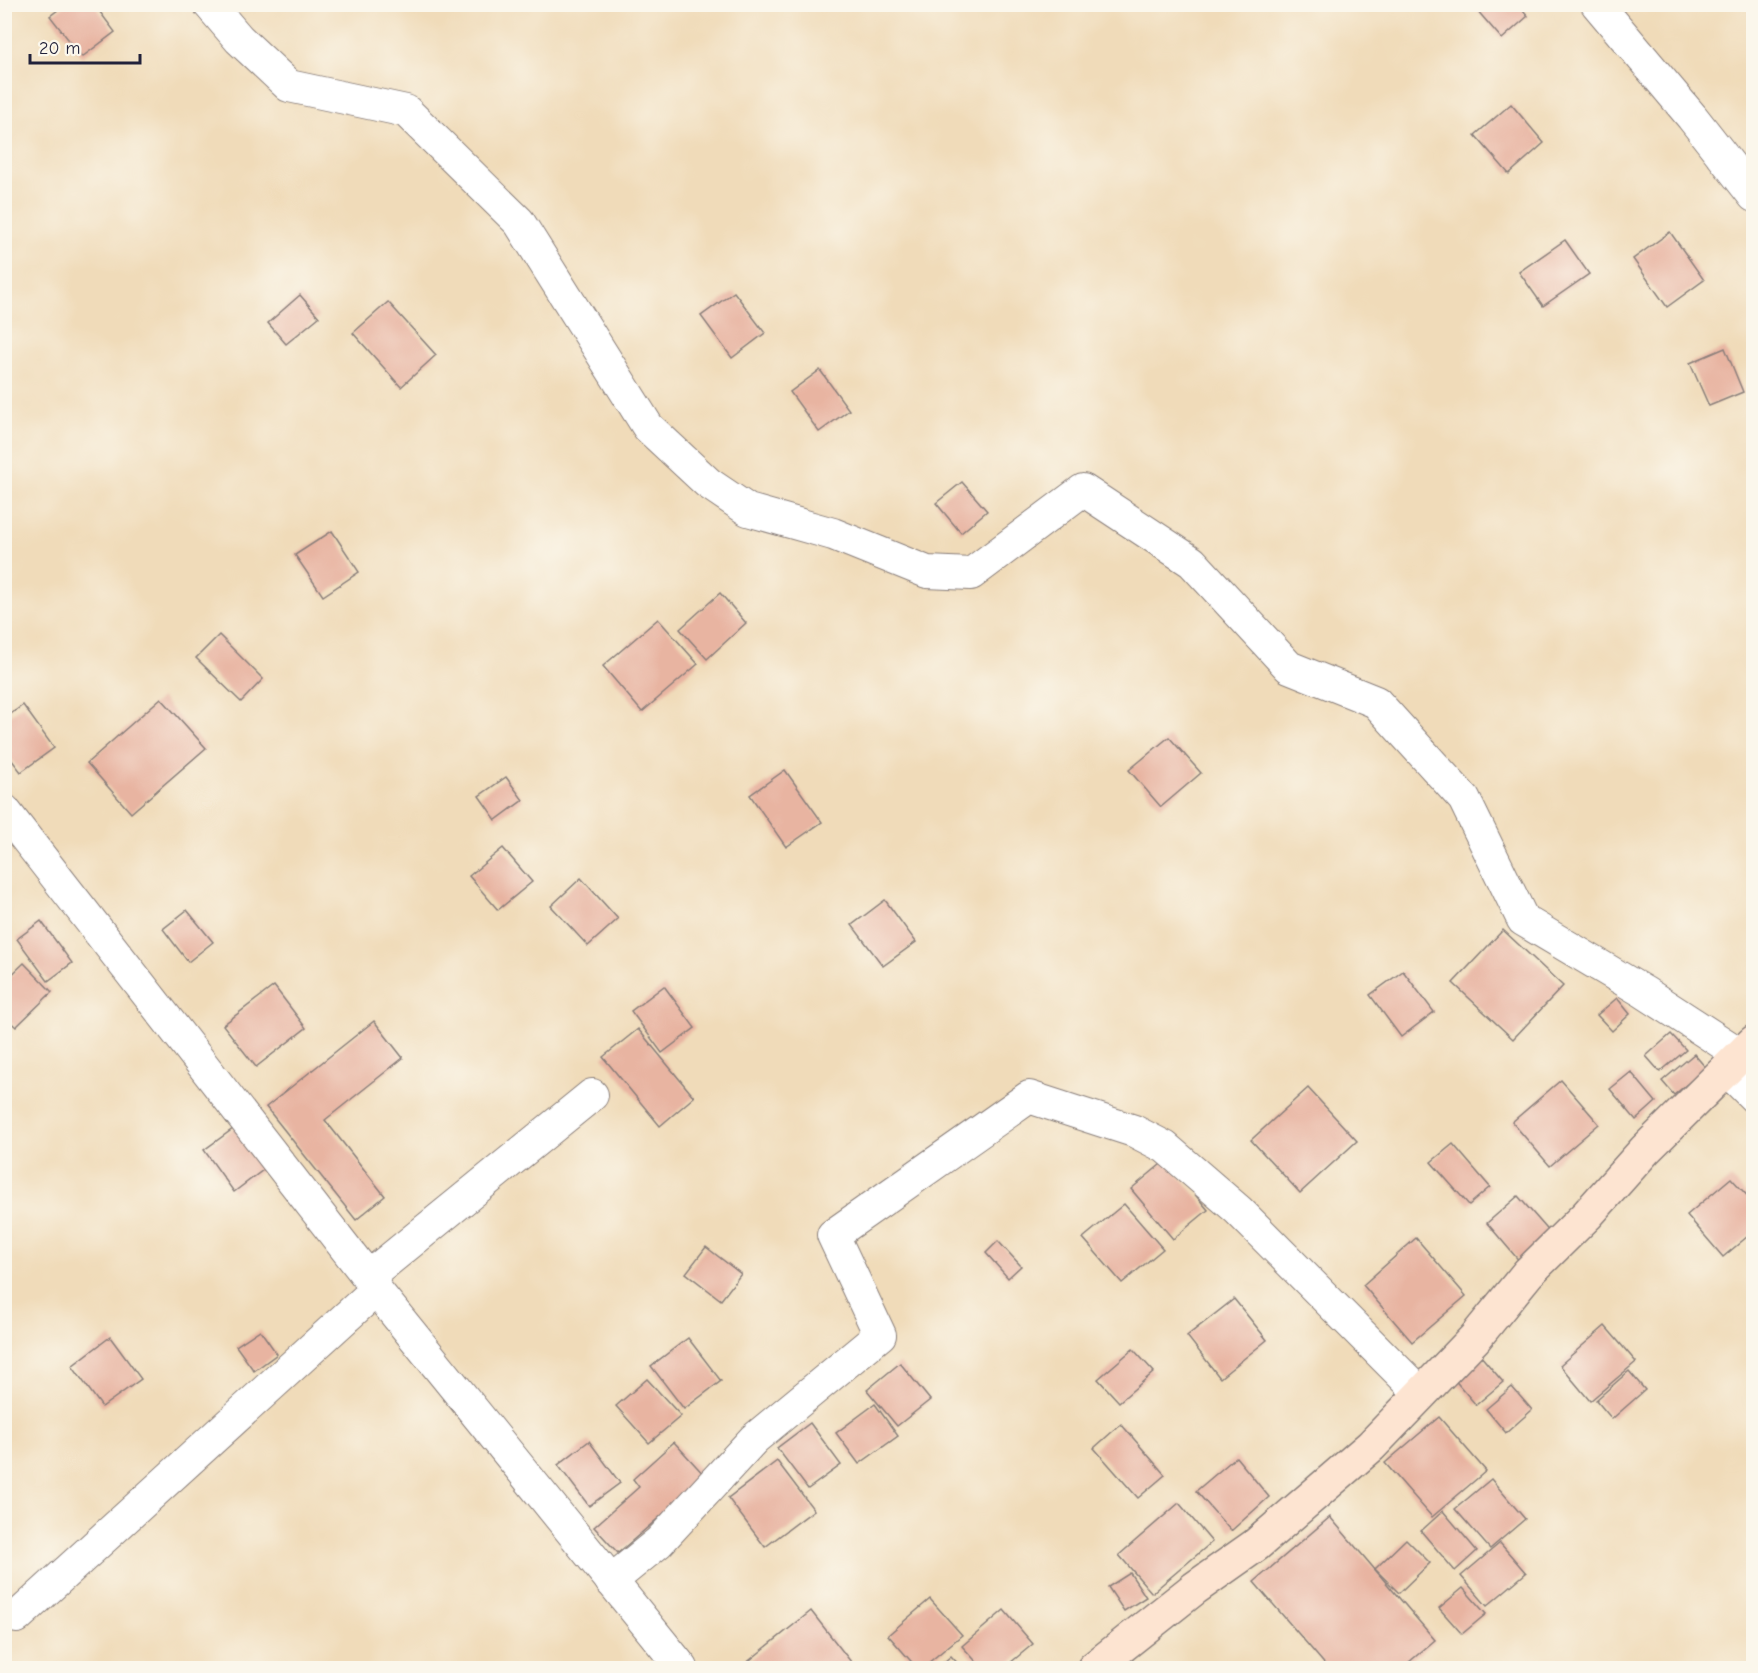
<svg xmlns="http://www.w3.org/2000/svg" width="1758" height="1673" font-family="'Comic Neue',sans-serif">
	<style>
		.building { fill: #e8b4a1 }
		.lines { fill: none; stroke-linecap: round; stroke-linejoin: round }
		.street-casing { stroke: #897e7a; stroke-width: 34 }
		.secondary-casing { stroke: #897e7a; stroke-width: 36 }
		.street { stroke: #fff; stroke-width: 32 }
		.secondary { stroke: #fde4d1; stroke-width: 33 }
	</style>
	<rect width="100%" height="100%" fill="#fbf7ec"/>
	<filter id="ink" filterUnits="userSpaceOnUse"><feTurbulence type="fractalNoise" baseFrequency=".0167" numOctaves="2"/><feDisplacementMap in="SourceGraphic" scale="12" xChannelSelector="R" yChannelSelector="G"/><feConvolveMatrix kernelMatrix="1 2 1 2 8 2 1 2 1" color-interpolation-filters="sRGB"/></filter>
	<filter id="wash" filterUnits="userSpaceOnUse"><feTurbulence type="fractalNoise" baseFrequency=".008" numOctaves="4" result="noise"/><feDisplacementMap in="SourceGraphic" scale="24" xChannelSelector="R" yChannelSelector="G"/><feGaussianBlur stdDeviation="1.35" result="paint"/><feColorMatrix in="noise" values="0 0 0 0 0 0 0 0 0 0 0 0 0 0 0 0 0 1.4 0 .05"/><feComposite in="paint" operator="in"/></filter>
	<g filter="url(#wash)">
		<rect width="100%" height="100%" fill="#f0dbb9"/>
		<g id="blocks">
			<g class="building">
				<path d="M66 4H94L115 32 82 57 50 16Z"/>
				<path d="M1481 4H1518L1528 16 1502 39 1476 9Z"/>
				<path d="M1511 104 1544 143 1509 174 1475 135Z"/>
				<path d="M1670 232 1704 280 1667 307 1633 259Z"/>
				<path d="M1565 240 1589 274 1543 306 1519 272Z"/>
				<path d="M734 292 765 333 732 358 701 316Z"/>
				<path d="M300 295 319 317 286 344 268 323Z"/>
				<path d="M388 302 436 355 401 387 353 333Z"/>
				<path d="M1725 348 1743 392 1709 406 1690 363Z"/>
				<path d="M820 370 849 410 819 432 790 392Z"/>
				<path d="M962 482 987 511 961 533 936 503Z"/>
				<path d="M332 531 359 572 323 596 295 555Z"/>
				<path d="M720 593 746 623 707 659 680 629Z"/>
				<path d="M658 619 698 664 642 712 603 666Z"/>
				<path d="M219 635 263 679 241 702 196 658Z"/>
				<path d="M161 698 206 748 131 813 87 763Z"/>
				<path d="M23 705 54 748 21 772 4 750V719Z"/>
				<path d="M1169 737 1201 773 1161 807 1129 770Z"/>
				<path d="M785 770 822 822 786 847 750 795Z"/>
				<path d="M506 777 523 800 496 820 479 796Z"/>
				<path d="M503 848 532 882 498 910 469 876Z"/>
				<path d="M581 878 618 919 588 946 551 906Z"/>
				<path d="M885 900 916 942 883 966 852 925Z"/>
				<path d="M187 910 213 942 188 962 163 929Z"/>
				<path d="M41 921 72 963 48 981 17 939Z"/>
				<path d="M1503 930 1563 986 1513 1039 1453 983Z"/>
				<path d="M24 963 52 992 16 1027 4 1016V982Z"/>
				<path d="M1403 971 1434 1012 1401 1037 1370 995Z"/>
				<path d="M274 986 306 1028 256 1067 223 1025Z"/>
				<path d="M664 986 695 1028 662 1053 631 1011Z"/>
				<path d="M1617 998 1630 1014 1612 1031 1597 1015Z"/>
				<path d="M374 1021 403 1058 325 1120 385 1196 356 1220 266 1107Z"/>
				<path d="M638 1029 694 1097 660 1126 603 1057Z"/>
				<path d="M1671 1034 1686 1050 1660 1072 1646 1056Z"/>
				<path d="M1694 1054 1706 1068 1674 1095 1662 1081Z"/>
				<path d="M1631 1072 1656 1102 1636 1120 1610 1089Z"/>
				<path d="M1561 1080 1599 1124 1550 1166 1512 1122Z"/>
				<path d="M1308 1088 1357 1141 1300 1193 1251 1140Z"/>
				<path d="M237 1126 267 1167 234 1192 204 1150Z"/>
				<path d="M1453 1144 1490 1187 1469 1205 1431 1162Z"/>
				<path d="M1166 1160 1208 1210 1173 1239 1131 1189Z"/>
				<path d="M1731 1178 1754 1203V1231L1723 1257 1687 1215Z"/>
				<path d="M1518 1196 1553 1236 1521 1263 1487 1223Z"/>
				<path d="M1124 1204 1163 1249 1122 1283 1083 1238Z"/>
				<path d="M1416 1238 1466 1296 1412 1342 1363 1285Z"/>
				<path d="M998 1241 1021 1266 1008 1278 986 1253Z"/>
				<path d="M706 1247 741 1274 721 1300 686 1273Z"/>
				<path d="M1234 1299 1267 1340 1220 1378 1187 1336Z"/>
				<path d="M1605 1326 1636 1362 1590 1401 1560 1365Z"/>
				<path d="M260 1330 277 1354 254 1371 236 1346Z"/>
				<path d="M110 1337 141 1379 102 1407 72 1366Z"/>
				<path d="M688 1338 721 1381 684 1409 651 1366Z"/>
				<path d="M1133 1349 1154 1372 1119 1402 1098 1379Z"/>
				<path d="M1480 1355 1503 1382 1476 1405 1453 1378Z"/>
				<path d="M900 1363 930 1400 897 1426 867 1390Z"/>
				<path d="M1629 1371 1645 1390 1612 1419 1596 1400Z"/>
				<path d="M647 1379 681 1416 649 1443 616 1406Z"/>
				<path d="M1512 1387 1532 1410 1506 1433 1486 1409Z"/>
				<path d="M875 1404 898 1436 859 1464 836 1433Z"/>
				<path d="M1439 1417 1486 1471 1432 1517 1385 1463Z"/>
				<path d="M810 1423 841 1465 808 1489 777 1448Z"/>
				<path d="M1121 1424 1165 1475 1138 1498 1094 1448Z"/>
				<path d="M589 1441 620 1483 589 1506 558 1465Z"/>
				<path d="M674 1442 706 1477 618 1553 594 1527 639 1487 633 1479Z"/>
				<path d="M1236 1457 1269 1497 1231 1531 1196 1491Z"/>
				<path d="M777 1461 814 1510 765 1547 728 1498Z"/>
				<path d="M1491 1479 1525 1519 1490 1549 1455 1509Z"/>
				<path d="M1179 1503 1212 1542 1152 1593 1119 1555Z"/>
				<path d="M1443 1511 1477 1551 1455 1571 1421 1531Z"/>
				<path d="M1330 1517 1435 1640 1402 1668H1328L1254 1582Z"/>
				<path d="M1406 1539 1430 1563 1399 1593 1375 1569Z"/>
				<path d="M1500 1543 1526 1573 1487 1606 1461 1576Z"/>
				<path d="M1130 1573 1146 1597 1124 1611 1108 1587Z"/>
				<path d="M1463 1588 1486 1614 1462 1634 1439 1608Z"/>
				<path d="M930 1599 962 1635 922 1668H917L888 1635Z"/>
				<path d="M1004 1610 1033 1644 1004 1668H982L962 1646Z"/>
				<path d="M811 1611 855 1667 740 1668Z"/>
				<path d="M951 1656 962 1668H937Z"/>
			</g>
		</g>
	</g>
	<g filter="url(#ink)">
		<use href="#blocks" fill-opacity="0" stroke="#897e7a" stroke-width="1.5"/>
		<g class="lines">
			<defs>
				<g id="street">
					<path d="M209 4 239 39 289 86 406 111 519 222 648 427 708 483 748 510 833 534 927 572 971 574 1083 490 1192 562 1289 667 1376 702 1464 799 1523 920 1644 992 1741 1055"/>
					<path d="M1597 4 1692 117 1754 196"/>
					<path d="M4 810 368 1277"/>
					<path d="M1726 1069 1754 1097"/>
					<path d="M376 1290 682 1668"/>
					<path d="M611 1581 659 1542 754 1439 880 1335 833 1235 1029 1097 1134 1131 1165 1147 1238 1210 1421 1394"/>
					<path d="M17 1617 376 1290 368 1277 592 1095"/>
				</g>
				<path id="secondary" d="M1094 1668 1195 1588 1256 1545 1371 1446 1475 1338 1528 1273 1587 1215 1645 1150 1754 1042"/>
			</defs>
			<use href="#street" class="street-casing"/>
			<use href="#secondary" class="secondary-casing"/>
			<use href="#street" class="street"/>
			<use href="#secondary" class="secondary"/>
		</g>
	</g>
	<rect width="1758" height="1673" fill="none" stroke="#fbf7ec" stroke-width="24"/>
	<path d="M30 54v9h110v-9" fill="none" stroke="#22223b" stroke-width="3"/>
	<text x="39" y="54" font-size="18" fill="#22223b" stroke="#fbf7ec" stroke-width="4.5" paint-order="stroke">20 m</text>
</svg>
